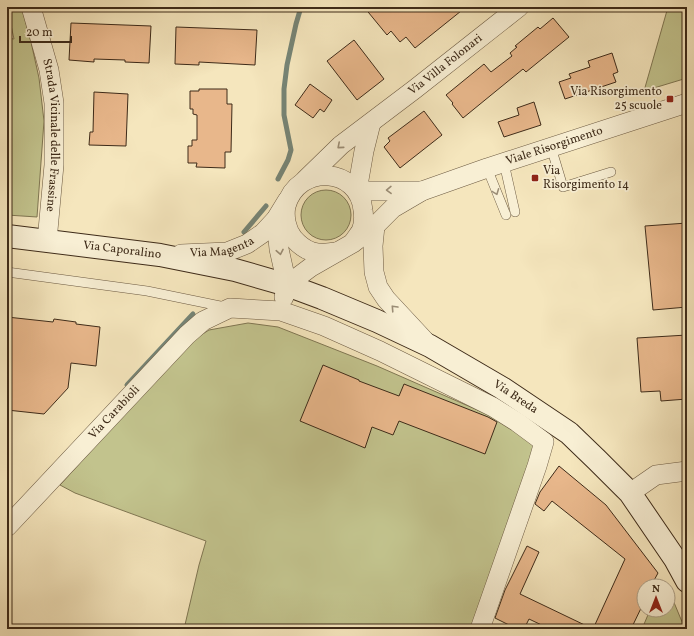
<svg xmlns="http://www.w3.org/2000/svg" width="694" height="636" font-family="Vollkorn,serif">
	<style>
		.green { fill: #c2c38d; stroke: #807753 }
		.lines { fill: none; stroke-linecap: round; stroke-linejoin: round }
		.stream { stroke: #768475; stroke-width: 5 }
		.building { fill: #e8b78b; stroke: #3e2b19 }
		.lane-casing { stroke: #6c5a42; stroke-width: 10 }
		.street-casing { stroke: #6c5a42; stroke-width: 20 }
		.secondary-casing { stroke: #3e2b19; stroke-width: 24 }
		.lane { stroke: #f8efd4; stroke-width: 9 }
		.street { stroke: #f8efd4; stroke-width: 19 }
		.secondary { stroke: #f8efd4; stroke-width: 22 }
		.oneway { stroke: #9b8d76 }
		.poi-dot { fill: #8f2418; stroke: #f8efd4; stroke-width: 1.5 }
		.labels { text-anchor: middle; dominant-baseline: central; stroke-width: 3.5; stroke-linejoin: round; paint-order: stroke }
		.street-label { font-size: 12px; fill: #3e2b19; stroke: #f8efd4 }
		.poi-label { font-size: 12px; fill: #3e2b19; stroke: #f8efd4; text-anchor: end }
	</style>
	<rect width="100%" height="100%" fill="#f5e6bd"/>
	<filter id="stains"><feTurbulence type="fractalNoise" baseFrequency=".005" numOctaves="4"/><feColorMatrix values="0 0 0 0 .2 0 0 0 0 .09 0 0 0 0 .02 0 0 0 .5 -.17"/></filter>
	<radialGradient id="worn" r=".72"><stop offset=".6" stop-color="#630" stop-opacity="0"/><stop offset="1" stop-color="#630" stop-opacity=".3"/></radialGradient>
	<g class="green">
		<path d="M7 7H22L31 42 39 78 44 121 37 217 7 215V38L14 39Z"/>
		<path d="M668 7H687V78L644 91Z"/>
		<circle cx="326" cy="215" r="25"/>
		<path d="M248 323 278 327 377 366 498 419 535 446 473 629H184L199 565 206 541 75 493 60 485 190 342 209 330Z"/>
		<path d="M668 588 685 629H642L650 610H668Z"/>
	</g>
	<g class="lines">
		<g class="stream">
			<path d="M278 179 288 160 291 150 284 115V89L287 65 296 24 301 7"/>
			<path d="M244 232 266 206"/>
			<path d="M127 385 193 314"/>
		</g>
	</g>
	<g class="building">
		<path d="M364 7H466L415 48 406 37 400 42 391 31 387 35Z"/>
		<path d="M553 18 569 37 526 72 523 69 463 118 452 104 453 103 446 95 484 64 491 72 512 56 510 53 517 47 515 46 538 27 540 29Z"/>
		<path d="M71 23 151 26 149 63 125 62V60L94 59V62L69 60Z"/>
		<path d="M176 27 257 30 255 65 199 62V65L175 64Z"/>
		<path d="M354 40 384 79 357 100 327 61Z"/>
		<path d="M612 53 618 72 613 74 616 82 565 99 559 82 571 78 569 74 590 67 588 61Z"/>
		<path d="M310 84 332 100 324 112 320 109 313 118 295 105Z"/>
		<path d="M199 89H227V104H232L231 152H225V168L196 167 197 163H188V146H192V140H197V115L193 114V109H190V91H199Z"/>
		<path d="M94 92 128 94 126 146 89 145 90 132H93Z"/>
		<path d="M534 102 541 125 504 137 498 122 519 115 517 108Z"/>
		<path d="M424 111 442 135 400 168 384 147 390 141 388 138Z"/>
		<path d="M687 223V307L653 310 645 226Z"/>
		<path d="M7 317 53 322 54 319 76 322V324L100 327 96 366 71 363 68 388 44 414 7 410Z"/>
		<path d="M687 335V399L661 401 660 391 641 392 637 338Z"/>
		<path d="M323 365 359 380V381L399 396 404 384 488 417 497 422 485 454 399 421 393 435 372 427 365 448 300 421Z"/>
		<path d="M559 466 606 505 658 573 651 586H644V602L631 629H550L529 619 524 629H517L495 618 505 590 527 546 539 552 520 594 593 629 625 559 552 501 544 511 535 504 540 492Z"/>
	</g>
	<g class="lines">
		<defs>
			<g id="lane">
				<path d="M551 147 563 187 611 172"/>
				<path d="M504 163 515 212"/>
				<path d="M487 168 506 215"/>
				<path d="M7 272 147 291 225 307"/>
			</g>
			<g id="street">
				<path id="s1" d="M31 7 49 70 54 103V165L47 241"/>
				<path id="s2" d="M305 180 341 145 415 89 519 7"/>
				<path d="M357 191 364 151 371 123"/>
				<path d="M357 191H422"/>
				<path d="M276 219 279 249 287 285 284 297"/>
				<path d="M375 226 373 246 374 272 378 287 386 299 426 342"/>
				<path d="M336 252C317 255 306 253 293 238 286 229 284 216 286 206 298 163 359 167 363 210 364 217 364 224 361 231 359 234 356 238 354 241"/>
				<path id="s3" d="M181 254 227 252 247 244 263 233 276 219 287 201"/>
				<path id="s4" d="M287 285 311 267 353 243 375 226 393 208 422 191 487 168 687 103"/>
				<path d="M630 493 656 475 687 471"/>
				<path id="s5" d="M7 527 187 335 203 321 230 308 281 311 324 326 380 351 493 407 517 422 544 442 537 466 480 629"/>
			</g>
			<g id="secondary">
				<path id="s6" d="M7 236 160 255 235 270 287 285 322 298 377 321 430 346 502 388 569 433 597 460 630 493 675 559 687 581"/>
			</g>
		</defs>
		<use href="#lane" class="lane-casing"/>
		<use href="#street" class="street-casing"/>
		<use href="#secondary" class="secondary-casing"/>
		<use href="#lane" class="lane"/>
		<use href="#street" class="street"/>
		<use href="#secondary" class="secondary"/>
	</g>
	<defs><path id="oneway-chevron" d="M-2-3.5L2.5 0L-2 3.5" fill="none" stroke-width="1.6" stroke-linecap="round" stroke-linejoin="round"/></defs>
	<g class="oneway">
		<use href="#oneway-chevron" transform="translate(340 146) rotate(139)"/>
		<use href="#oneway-chevron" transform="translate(389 190) rotate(179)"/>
		<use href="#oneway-chevron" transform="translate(496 192) rotate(69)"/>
		<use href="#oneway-chevron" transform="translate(280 252) rotate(79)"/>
		<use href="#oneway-chevron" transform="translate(394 308) rotate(-133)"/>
	</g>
	<g class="poi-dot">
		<rect x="666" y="95" width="8" height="8" rx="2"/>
		<rect x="531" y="174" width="8" height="8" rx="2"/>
	</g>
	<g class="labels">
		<g class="street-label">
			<text stroke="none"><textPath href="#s2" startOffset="182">Via Villa Folonari</textPath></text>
			<text stroke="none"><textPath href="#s1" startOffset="131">Strada Vicinale delle Frassine</textPath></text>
			<text stroke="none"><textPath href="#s4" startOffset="305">Viale Risorgimento</textPath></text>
			<text stroke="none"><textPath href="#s3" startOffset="42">Via Magenta</textPath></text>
			<text stroke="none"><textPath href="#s6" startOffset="116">Via Caporalino</textPath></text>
			<text stroke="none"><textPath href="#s6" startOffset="540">Via Breda</textPath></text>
			<text stroke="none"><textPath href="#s5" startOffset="157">Via Carabioli</textPath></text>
		</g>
		<g class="poi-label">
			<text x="662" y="92">Via Risorgimento<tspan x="662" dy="14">25 scuole</tspan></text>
			<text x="543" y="171" text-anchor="start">Via<tspan x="543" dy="14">Risorgimento 14</tspan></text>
		</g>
	</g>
	<rect width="694" height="636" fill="none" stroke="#f5e6bd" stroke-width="24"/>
	<rect x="8" y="8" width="678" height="620" fill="none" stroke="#3e2b19" stroke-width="2"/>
	<rect x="12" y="12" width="670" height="612" fill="none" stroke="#3e2b19"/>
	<g transform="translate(656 598)"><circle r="19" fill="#f8efd4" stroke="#aea189"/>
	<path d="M0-3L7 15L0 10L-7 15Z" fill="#8f2418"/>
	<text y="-6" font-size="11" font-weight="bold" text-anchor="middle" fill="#3e2b19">N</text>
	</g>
	<path d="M20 36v6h51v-6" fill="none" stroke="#3e2b19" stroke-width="2"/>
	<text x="26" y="36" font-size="12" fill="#3e2b19" stroke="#f8efd4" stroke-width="3" paint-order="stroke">20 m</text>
	<rect width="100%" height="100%" filter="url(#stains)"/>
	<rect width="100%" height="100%" fill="url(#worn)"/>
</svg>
